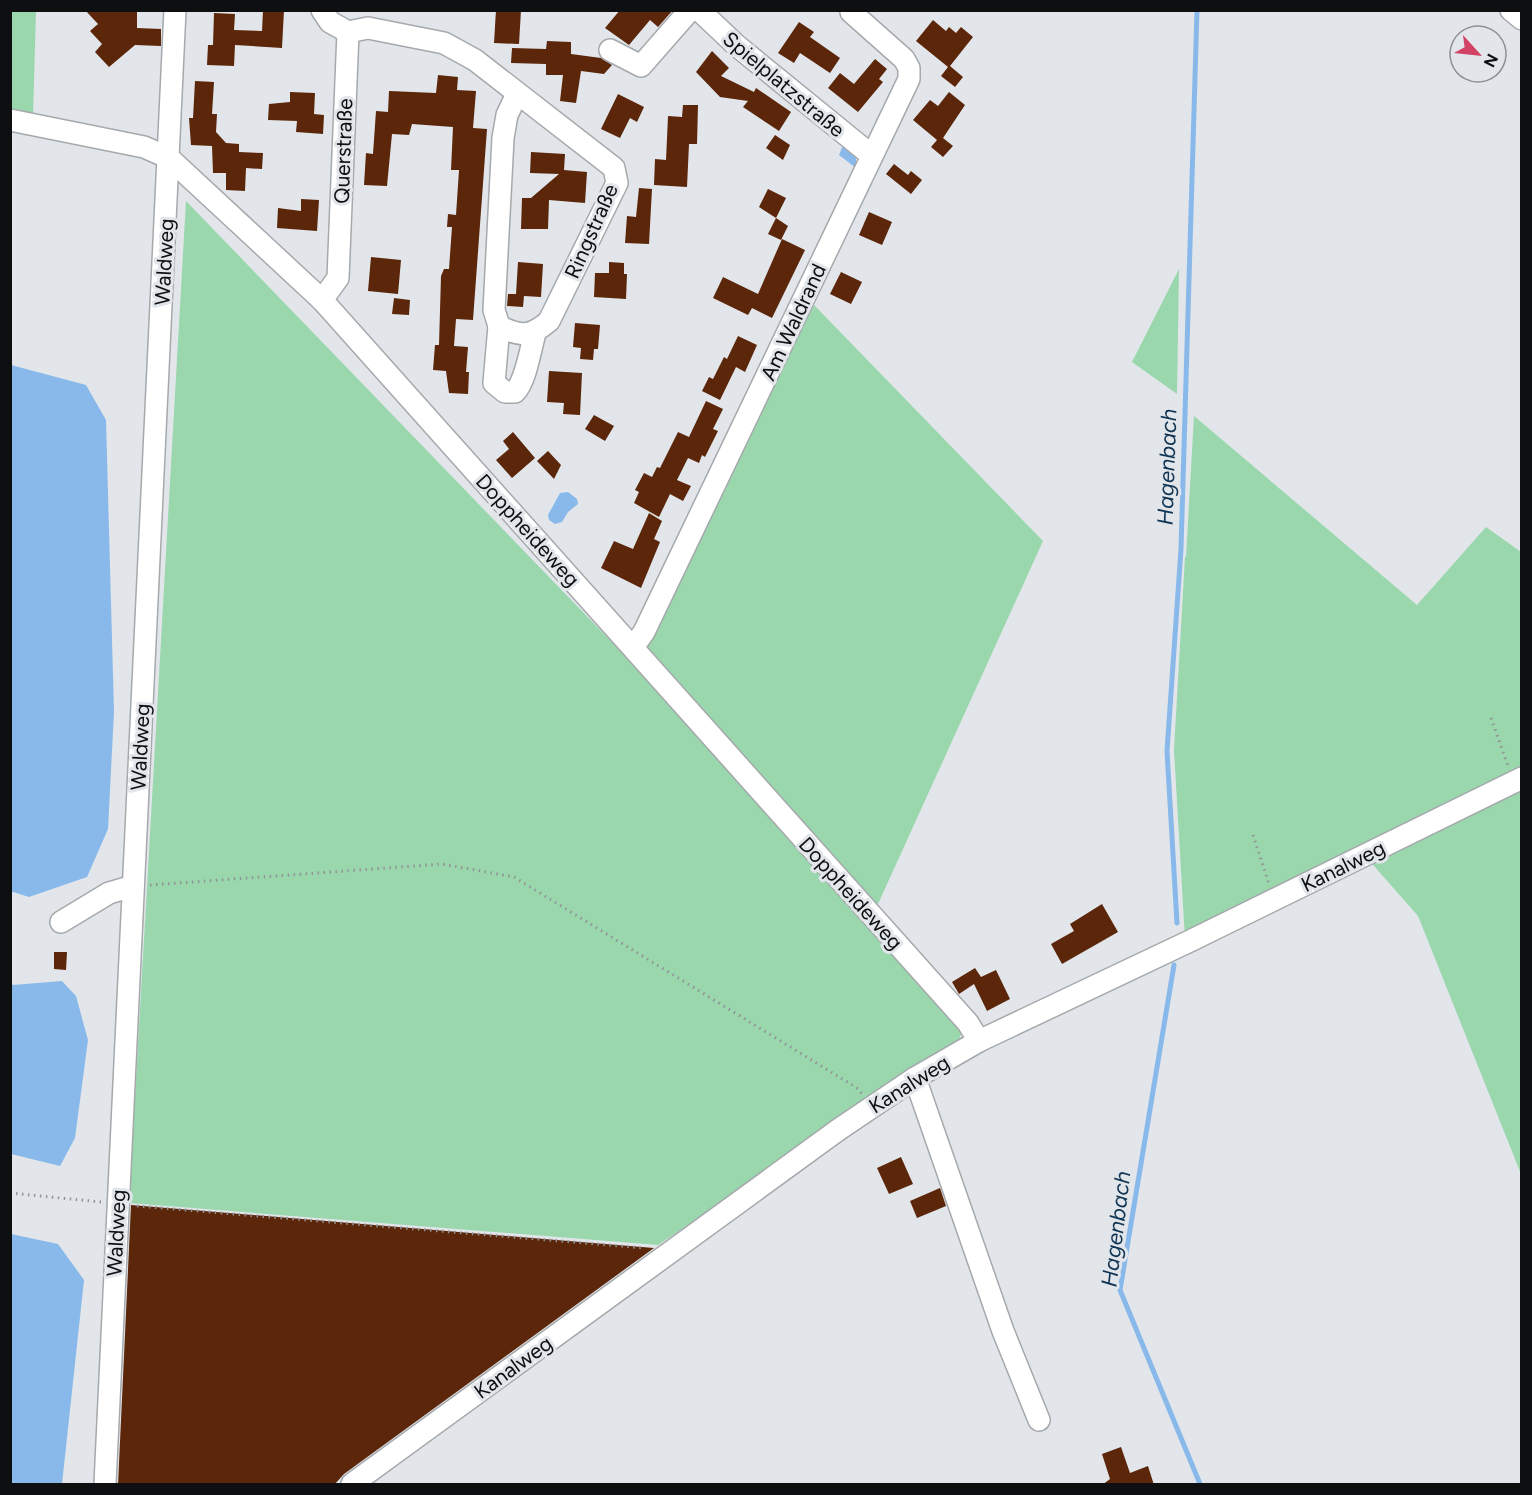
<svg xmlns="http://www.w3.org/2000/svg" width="1532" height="1495" font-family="Figtree,sans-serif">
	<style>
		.green { fill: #9ad7ad }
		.water { fill: #89b9ea }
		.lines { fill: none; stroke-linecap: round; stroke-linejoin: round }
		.stream { stroke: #89b9ea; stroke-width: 5 }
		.building { fill: #5b2609 }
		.minor-casing { stroke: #a5a9ac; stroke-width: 24 }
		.path { stroke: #919497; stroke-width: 3; stroke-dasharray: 1.5 4.5; stroke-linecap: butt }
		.minor { stroke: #fff; stroke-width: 21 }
		.labels { text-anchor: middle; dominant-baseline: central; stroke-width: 6; stroke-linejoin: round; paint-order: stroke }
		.street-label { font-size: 21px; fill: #0d0f10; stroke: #e2e6ea }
		.water-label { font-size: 22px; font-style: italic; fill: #103454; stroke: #e2e6ea }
	</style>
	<rect width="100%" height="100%" fill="#e2e6ea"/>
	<g class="green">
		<path d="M10 11H36L33 116 11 111Z"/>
		<path d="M186 201 635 666 814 305 1043 541 868 926 962 1030 959 1041 658 1245 129 1203Z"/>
		<path d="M1179 269 1177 394 1132 362Z"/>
		<path d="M1194 416 1417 605 1486 527 1521 552V1174L1418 916 1360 850 1185 939 1174 750 1185 557H1188H1186Z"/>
	</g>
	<g class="water">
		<path d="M843 145 856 158V168L839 155Z"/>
		<path d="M11 365 86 385 106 420 114 712 108 829 87 877 29 897 10 891Z"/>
		<path d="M568 492 577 499 578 504 568 512 562 522 555 524 549 520 548 515 560 493Z"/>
		<path d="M10 981 13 985 62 981 76 996 88 1040 75 1138 60 1166 11 1154Z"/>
		<path d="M11 1234 58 1244 84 1280 62 1484H11Z"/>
	</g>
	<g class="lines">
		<g class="stream">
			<path d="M1177 923 1167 751 1181 549 1197 10"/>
			<path d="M1174 965 1120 1290 1200 1484"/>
		</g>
	</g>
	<g class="building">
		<path d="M85 10H137V28L161 29V46L135 45 109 67 95 52 102 44 90 31 98 24Z"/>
		<path d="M263 10H284L282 48 235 45 234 66 207 65 208 45H213L214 13 235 14 234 30 262 31Z"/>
		<path d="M496 10H521L519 44 494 43Z"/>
		<path d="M620 10H673L658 27 650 20 629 45 605 28Z"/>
		<path d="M933 20 946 31 949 27 956 33 961 27 973 37 950 66 963 77 955 87 941 76 948 67 916 41Z"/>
		<path d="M799 22 814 32 810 37 840 58 830 73 800 53 794 63 778 53Z"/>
		<path d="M547 41 571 42V54L601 58 612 65 604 74 581 71 576 103 560 101 563 75H546V64L511 63 512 48 546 49Z"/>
		<path d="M712 51 729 68 721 76 754 92 756 88 791 112 779 131 743 107 748 101 720 97 696 72Z"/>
		<path d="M875 59 887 69 879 79 883 82 858 112 828 88 840 73 854 84Z"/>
		<path d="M438 75 458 77 457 90 476 91 473 128 487 129 473 320 456 319 454 346 468 347 466 372H469L468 394 449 393 446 371 433 370 435 345H439L441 276 444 269H449L452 227H447L448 214 456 215 459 170H451L453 127 412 124 409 135 392 134 387 186 364 185 366 153 373 154 376 111 388 112 389 91 436 93Z"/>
		<path d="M195 81 214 82 212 114H217L216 132 226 143 239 144V152L263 153 262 169 246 168 245 191 226 190V173H213L212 146 191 145 189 118H193Z"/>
		<path d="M290 92 315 93 314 114 324 115 323 134 296 132 297 121 268 120 269 104 290 102Z"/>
		<path d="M949 92 965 105 943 138 953 146 943 157 931 147 937 140 913 120 930 100 938 106Z"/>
		<path d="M618 94 644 107 637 122 630 118 620 138 601 129Z"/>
		<path d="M683 105H698L697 144H689L687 187 654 185 655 159 666 160 668 116 682 117Z"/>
		<path d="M775 135 790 145 783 160 766 148Z"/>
		<path d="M531 152 565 154 564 170 587 172 585 203 549 200 548 229H521L522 198H531L559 174 530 173Z"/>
		<path d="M894 164 908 175 911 171 922 180 911 194 886 174Z"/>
		<path d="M639 188 652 189 649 244 625 243 627 216 636 217Z"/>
		<path d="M768 189 786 198 776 218 759 207Z"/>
		<path d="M301 199 319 200 317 231 277 228 278 208 301 211Z"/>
		<path d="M869 212 892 222 882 245 859 235Z"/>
		<path d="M776 218 788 226 781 240 768 234Z"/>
		<path d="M782 239 805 250 772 318 752 308 748 315 713 298 723 277 758 294Z"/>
		<path d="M371 257 401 260 398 294 368 291Z"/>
		<path d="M518 262 543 264 541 297 524 296 523 307 507 306 508 294H516Z"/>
		<path d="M609 262 624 263V274H627L626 299 594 297 595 273H609Z"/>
		<path d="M841 272 862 282 851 304 830 294Z"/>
		<path d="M394 298 410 300 409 315 392 314Z"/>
		<path d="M575 323 600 325 598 349H594L593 360 580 359 581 348 573 347Z"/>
		<path d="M738 336 757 345 745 372 736 367 720 400 702 391 709 377 713 379 724 357 727 359Z"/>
		<path d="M549 371 582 373 580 415 563 414 564 403 547 402Z"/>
		<path d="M706 401 723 409 713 429 718 431 705 457 702 455 699 463 688 458 677 480 691 486 683 501 670 494 659 517 634 503 639 492 635 490 644 473 652 477 657 467 660 468 678 432 689 437Z"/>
		<path d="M594 415 614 426 605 441 585 429Z"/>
		<path d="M513 432 535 458 512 478 496 460 509 449 503 441Z"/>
		<path d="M548 451 561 465 554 479 537 461Z"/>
		<path d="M649 513 662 521 654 539 660 542 641 588 601 568 614 541 633 549Z"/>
		<path d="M1102 904 1118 932 1062 964 1051 944 1074 931 1070 924Z"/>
		<path d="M54 952H67L66 970 54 969Z"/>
		<path d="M975 968 981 977 996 970 1010 999 987 1011 974 984 959 994 952 982Z"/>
		<path d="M901 1157 913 1184 889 1194 877 1168Z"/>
		<path d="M940 1188 946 1206 917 1218 910 1201Z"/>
		<path d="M131 1205 654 1248 344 1474 334 1485H118Z"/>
		<path d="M1121 1447 1130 1473 1148 1466 1154 1485H1102L1110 1479 1102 1454Z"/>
	</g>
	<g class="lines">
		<defs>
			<g id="minor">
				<path d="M322 10 330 22 348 32 338 278 322 300"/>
				<path d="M699 10 736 45 871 155"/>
				<path d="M1511 10 1522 19"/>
				<path d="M348 32 368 28 444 43 475 60 614 168 617 183 549 321C531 337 520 337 499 326L494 310 503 138 507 115 517 94"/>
				<path d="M610 50 641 66 690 10"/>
				<path d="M10 120 144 147 169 158 322 300 968 1023 979 1041"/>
				<path d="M499 326 494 383 505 392H515C526 380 530 351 535 333"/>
				<path d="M633 647 644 632 909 79V68L904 59 851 12"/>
				<path d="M61 922 109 893 133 886"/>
				<path d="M915 1078 1003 1331 1039 1420"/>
				<path d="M105 1484 175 10"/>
				<path d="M352 1484 838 1130 915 1078 979 1041 1190 941 1522 778"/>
			</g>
		</defs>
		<use href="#minor" class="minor-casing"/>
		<g class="path">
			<path d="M1491 718 1508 766"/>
			<path d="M1253 835 1269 884"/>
			<path d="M150 885 442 864 514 877 857 1088 862 1094"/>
			<path d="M10 1193 101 1202"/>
			<path d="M137 1206 645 1248"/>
		</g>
		<use href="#minor" class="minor"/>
	</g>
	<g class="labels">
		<g class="street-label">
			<text transform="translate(784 84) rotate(40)">Spielplatzstraße</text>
			<text transform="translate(343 151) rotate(-88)">Querstraße</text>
			<text transform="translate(591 231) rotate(-66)">Ringstraße</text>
			<text transform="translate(164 262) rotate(-87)">Waldweg</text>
			<text transform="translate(793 322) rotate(-65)">Am Waldrand</text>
			<text transform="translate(528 530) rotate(48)">Doppheideweg</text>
			<text transform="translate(140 747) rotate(-87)">Waldweg</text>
			<text transform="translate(1343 866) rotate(-26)">Kanalweg</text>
			<text transform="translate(851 893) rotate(48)">Doppheideweg</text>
			<text transform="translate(909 1084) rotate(-32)">Kanalweg</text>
			<text transform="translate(116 1233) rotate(-87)">Waldweg</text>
			<text transform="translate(513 1367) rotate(-36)">Kanalweg</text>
		</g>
		<g class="water-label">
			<text transform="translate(1167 467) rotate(-88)">Hagenbach</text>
			<text transform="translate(1116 1229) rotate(-83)">Hagenbach</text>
		</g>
	</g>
	<rect width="1532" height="1495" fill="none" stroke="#0d0f10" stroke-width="24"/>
	<g transform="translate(1478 54) rotate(117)"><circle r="28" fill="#e2e6ea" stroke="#8d9093" stroke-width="1.5"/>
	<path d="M0-4.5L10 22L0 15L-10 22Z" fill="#d14264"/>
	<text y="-9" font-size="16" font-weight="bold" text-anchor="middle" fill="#0d0f10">N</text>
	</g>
</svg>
